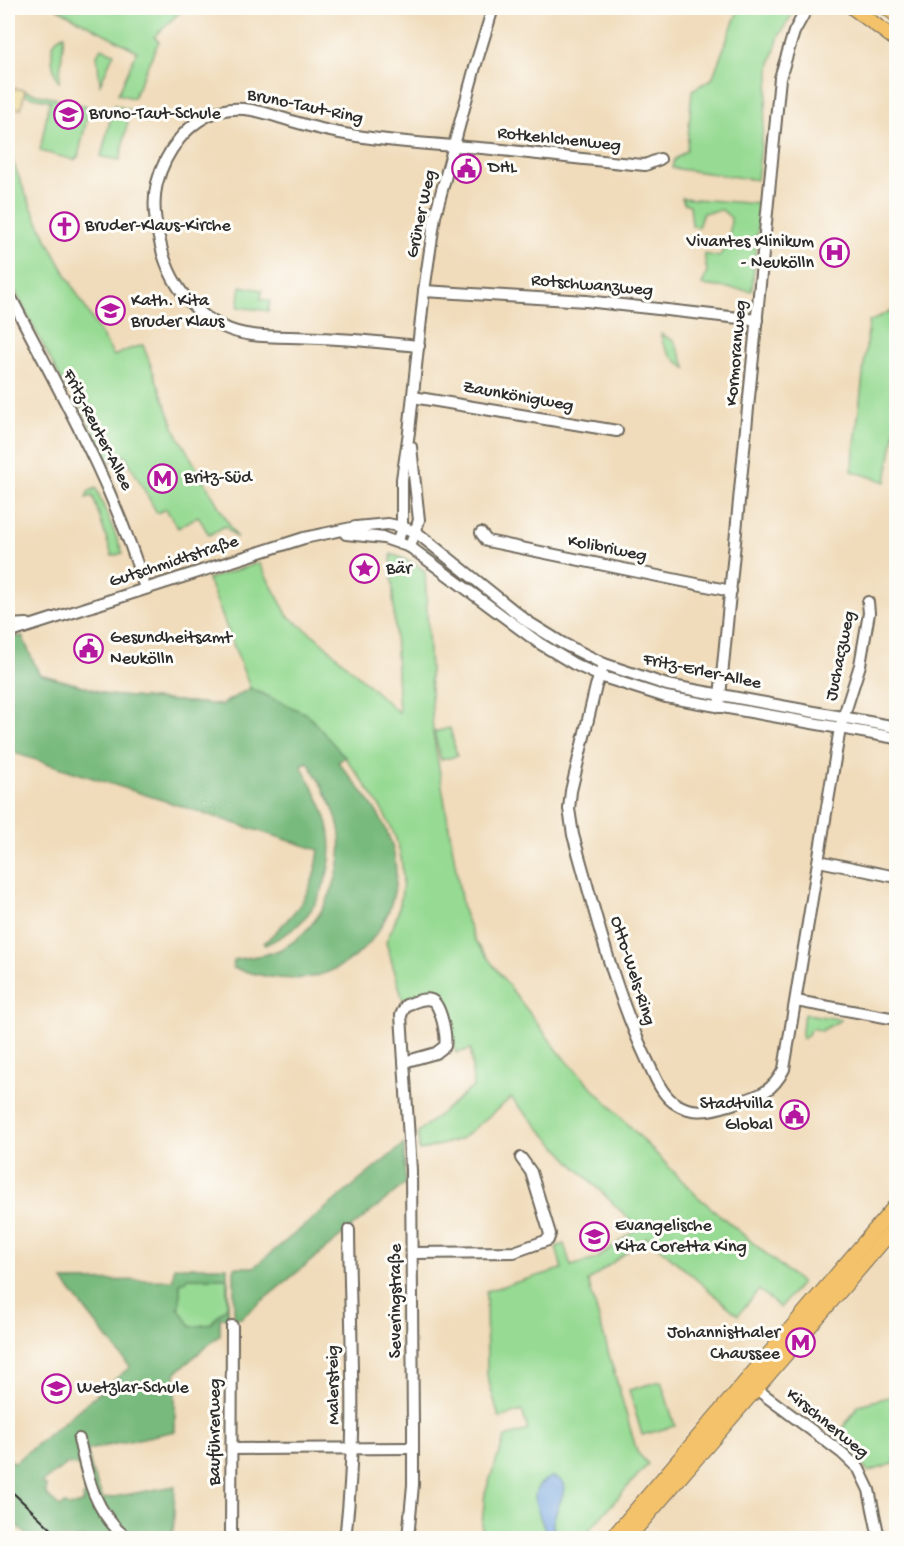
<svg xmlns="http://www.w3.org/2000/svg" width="904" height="1546" font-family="'Gochi Hand',sans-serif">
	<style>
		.green { fill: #96da93; stroke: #60825f; stroke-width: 1.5 }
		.forest { fill: #78ba7d; stroke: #527254; stroke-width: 1.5; fill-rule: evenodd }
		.sand { fill: #eeda9e; stroke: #8c8264; stroke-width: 1.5 }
		.water { fill: #77a7e1; stroke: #516986; stroke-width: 1.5 }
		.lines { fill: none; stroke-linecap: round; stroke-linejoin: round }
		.minor-casing { stroke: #70695d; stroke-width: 14 }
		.major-casing { stroke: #70695d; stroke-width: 16 }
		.minor { stroke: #fff; stroke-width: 10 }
		.major { stroke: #f3c26a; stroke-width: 14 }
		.rail { stroke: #2b2b2b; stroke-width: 2 }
		.labels { text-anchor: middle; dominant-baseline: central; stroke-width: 6; stroke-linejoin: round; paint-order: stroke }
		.street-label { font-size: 18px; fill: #2b2b2b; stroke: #fdfcf7 }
		.poi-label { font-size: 18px; fill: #2b2b2b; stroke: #fdfcf7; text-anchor: start }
	</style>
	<rect width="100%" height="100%" fill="#fdfcf7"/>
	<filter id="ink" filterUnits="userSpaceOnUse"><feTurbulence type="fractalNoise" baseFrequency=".0167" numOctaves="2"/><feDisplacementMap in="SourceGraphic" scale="12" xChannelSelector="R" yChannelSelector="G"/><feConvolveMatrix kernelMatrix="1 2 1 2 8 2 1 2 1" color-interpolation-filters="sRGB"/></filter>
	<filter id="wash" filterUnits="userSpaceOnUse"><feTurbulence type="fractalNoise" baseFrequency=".008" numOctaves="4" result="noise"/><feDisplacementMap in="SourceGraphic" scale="24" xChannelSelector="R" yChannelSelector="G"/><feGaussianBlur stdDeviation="1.35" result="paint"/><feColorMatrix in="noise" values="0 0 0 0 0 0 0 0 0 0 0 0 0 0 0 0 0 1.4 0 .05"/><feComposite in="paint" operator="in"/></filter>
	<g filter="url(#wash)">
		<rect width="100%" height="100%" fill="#f0dbba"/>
		<g class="green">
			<path d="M56 8H184L154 37 159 41 133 98 118 94 137 51Z"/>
			<path d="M739 8H796L779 36 771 62 757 180 672 168 674 160 687 150 692 90 712 79Z"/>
			<path d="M64 35 59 82C53 74 49 50 55 41 57 38 61 36 64 35Z"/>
			<path d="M101 48 114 53 100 84 97 55Z"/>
			<path d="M25 91 87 106 86 109 89 110 78 157 74 160 40 151 49 103 51 101 24 95Z"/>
			<path d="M114 105 130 110 120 160 101 157Z"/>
			<path d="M8 147C32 222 74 289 114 356L127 350 143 345 176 432 237 538 225 526 209 535 198 516 178 528 166 509 157 513 125 455 109 462 69 384 64 386 8 277Z"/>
			<path d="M682 198 760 204 752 291 702 285 707 271 704 254 719 257 729 241 731 218 722 210 703 213 698 227 692 226 690 205 684 203Z"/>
			<path d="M241 286 262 290 261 299 270 301 268 311 238 307Z"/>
			<path d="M896 308V424L886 482 852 471 869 322Z"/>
			<path d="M661 334 674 341 687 369C674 359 662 351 661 334Z"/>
			<path d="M96 488 123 553 112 556 93 496 86 498 88 492Z"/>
			<path d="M427 548 586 660 584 664 552 648 423 553Z"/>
			<path d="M391 554 412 562 425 571 433 733 463 910 475 941 562 1056 697 1196 801 1283 780 1308 759 1290 738 1315 647 1237 588 1281 637 1452 648 1464 582 1538H485L481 1535 485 1493 505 1437 528 1430 522 1411 499 1418 487 1375 486 1291 562 1269 556 1247 564 1244 571 1266 596 1259 638 1228 573 1164 511 1098 461 1139 419 1151 418 1132 473 1087 471 1049 456 1053 442 1006 427 994 403 1000 386 942C390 932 396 922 398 912 416 846 381 807 345 757L338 762 8 751V639L22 636 39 674 86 687 108 695 222 705 250 688 208 579 259 563 288 616 316 637 399 713Z"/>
			<path d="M450 728 457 756 441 760 434 732Z"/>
			<path d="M806 1014 840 1019 841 1020 821 1031 813 1028 809 1031 808 1035 803 1039C800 1034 804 1023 803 1017Z"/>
			<path d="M187 1278H228V1318H220V1335L175 1373V1431L87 1450 187 1321 178 1308 180 1283 186 1281Z"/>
			<path d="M661 1381 675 1426 642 1435 629 1390Z"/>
			<path d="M896 1395V1463L868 1472 855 1456 834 1440 859 1405Z"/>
		</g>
		<g class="forest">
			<path d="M22 636 39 674 86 687 108 695 221 705 250 688 307 714 345 757 338 762C359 788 383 813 392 846 409 906 367 969 305 978 281 981 257 975 233 968L234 960C248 957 266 956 279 950 323 930 351 866 337 820 331 799 318 780 308 762L301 765C309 781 320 798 325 815 339 853 326 899 297 926 287 934 276 940 265 945L264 943C296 913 314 895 319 850L8 751V639Z"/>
			<path d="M404 1144 405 1184 241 1318H234V1267H254Z"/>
			<path d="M174 1267H227L228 1318H220V1335L175 1373V1431L87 1450 93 1474 103 1499 175 1486 173 1538H30L8 1517V1457L14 1463 130 1367 63 1281 173 1280ZM187 1278H227V1306L210 1324 192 1327 178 1308H180V1283L186 1281ZM68 1463 73 1466 78 1464 86 1494 83 1497 84 1502 69 1507 65 1504 60 1507 46 1495V1485L41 1483Z"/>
		</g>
		<path class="sand" d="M14 88 25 90 21 109 10 106Z"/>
		<path class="water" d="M551 1477C559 1477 563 1481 565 1488L553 1521V1527L561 1538H548C543 1518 520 1491 551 1477Z"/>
	</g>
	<g filter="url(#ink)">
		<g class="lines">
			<defs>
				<g id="minor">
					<path d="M424 291 586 301 757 320"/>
					<path d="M8 292C58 389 113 483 145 588"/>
					<path d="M419 346C386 343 353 339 319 338 297 336 274 338 252 335 207 329 176 296 163 254 157 231 151 207 157 183 165 152 188 120 220 111 246 104 270 115 295 122 315 128 336 133 357 136 401 143 447 145 492 149 543 154 594 161 645 165L660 159"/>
					<path d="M413 397 617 431"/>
					<path d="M481 533 487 541 731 591"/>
					<path d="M346 534 384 538 410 547 539 643 574 664 600 676 666 697 896 738"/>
					<path d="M398 541 402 527V479L409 432 424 291 435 216 475 67 493 8"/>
					<path d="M410 547 419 520 411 447"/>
					<path d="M8 625 27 624"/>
					<path d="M8 633 304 538 356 527 388 524 402 527 416 532 528 622 562 643 604 664 667 685 896 727"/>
					<path d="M604 664 596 686 571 791 569 809 573 835C595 911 613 988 647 1060 654 1074 660 1092 673 1102 691 1115 710 1111 729 1105 755 1097 771 1095 784 1069L840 728 860 665 869 613 868 602"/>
					<path d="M719 707 780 78 794 32 807 8"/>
					<path d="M819 861 896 877"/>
					<path d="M796 1001 896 1019"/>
					<path d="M404 1062 436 1053 445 1046C447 1037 441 1003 431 1000 424 997 413 1003 406 1005L401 1015 411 1170 413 1427V1485L408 1538"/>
					<path d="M413 1253 514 1252 548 1240 550 1234 531 1172 521 1158"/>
					<path d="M751 1385 842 1453 859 1469 869 1490 879 1538"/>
					<path d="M79 1439C87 1476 95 1514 127 1538"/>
					<path d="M232 1449 413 1448"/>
					<path d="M231 1538 232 1326"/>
					<path d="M345 1538C358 1437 350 1332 349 1230"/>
				</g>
				<g id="major">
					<path d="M853 8 896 40"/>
					<path d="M887 8 896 15"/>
					<path d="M612 1538 896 1205"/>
					<path d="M628 1538 896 1226"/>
				</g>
			</defs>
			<use href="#minor" class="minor-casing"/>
			<use href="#major" class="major-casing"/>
			<use href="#minor" class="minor"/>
			<use href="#major" class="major"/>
			<path class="rail" d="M8 1488 61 1538"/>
		</g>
	</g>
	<defs>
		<symbol id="school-ring" viewBox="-11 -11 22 22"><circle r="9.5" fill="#fdfcf7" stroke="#b5179e" stroke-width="1.5"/><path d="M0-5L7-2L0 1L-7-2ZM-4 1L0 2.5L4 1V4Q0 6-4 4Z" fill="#b5179e"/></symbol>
		<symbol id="civic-ring" viewBox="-11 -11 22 22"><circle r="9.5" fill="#fdfcf7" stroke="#b5179e" stroke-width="1.5"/><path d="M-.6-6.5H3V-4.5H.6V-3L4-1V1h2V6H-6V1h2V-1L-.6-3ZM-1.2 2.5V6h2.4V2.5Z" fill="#b5179e"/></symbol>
		<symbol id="church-ring" viewBox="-11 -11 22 22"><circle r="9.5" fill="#fdfcf7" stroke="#b5179e" stroke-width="1.5"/><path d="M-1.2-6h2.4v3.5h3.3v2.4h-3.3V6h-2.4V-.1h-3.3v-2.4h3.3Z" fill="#b5179e"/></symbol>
		<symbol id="hospital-ring" viewBox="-11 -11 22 22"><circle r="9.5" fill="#fdfcf7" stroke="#b5179e" stroke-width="1.5"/><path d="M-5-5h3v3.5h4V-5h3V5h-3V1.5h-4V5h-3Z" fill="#b5179e"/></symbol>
		<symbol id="metro-ring" viewBox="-11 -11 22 22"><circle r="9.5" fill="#fdfcf7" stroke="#b5179e" stroke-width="1.5"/><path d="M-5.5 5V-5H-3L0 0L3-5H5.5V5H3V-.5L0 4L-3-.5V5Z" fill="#b5179e"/></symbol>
		<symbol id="sight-ring" viewBox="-11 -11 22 22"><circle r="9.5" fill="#fdfcf7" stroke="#b5179e" stroke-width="1.5"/><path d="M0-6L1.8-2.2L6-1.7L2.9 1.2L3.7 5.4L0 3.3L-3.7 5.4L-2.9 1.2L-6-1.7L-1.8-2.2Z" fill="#b5179e"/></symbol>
	</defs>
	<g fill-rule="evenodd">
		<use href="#school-ring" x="52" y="98" width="33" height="33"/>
		<use href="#civic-ring" x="450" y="152" width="33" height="33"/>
		<use href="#church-ring" x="48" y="210" width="33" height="33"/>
		<use href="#hospital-ring" x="818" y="236" width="33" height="33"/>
		<use href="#school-ring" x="94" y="294" width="33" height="33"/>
		<use href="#metro-ring" x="146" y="462" width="33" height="33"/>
		<use href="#sight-ring" x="348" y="552" width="33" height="33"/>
		<use href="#civic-ring" x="72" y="632" width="33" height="33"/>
		<use href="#civic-ring" x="778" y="1098" width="33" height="33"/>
		<use href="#school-ring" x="578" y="1220" width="33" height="33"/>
		<use href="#metro-ring" x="784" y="1326" width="33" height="33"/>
		<use href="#school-ring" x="40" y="1372" width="33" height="33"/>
	</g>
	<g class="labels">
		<g class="street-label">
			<text transform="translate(305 107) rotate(12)">Bruno-Taut-Ring</text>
			<text transform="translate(559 140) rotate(6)">Rotkehlchenweg</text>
			<text transform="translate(422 214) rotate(-78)">Grüner Weg</text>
			<text transform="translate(592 286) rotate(5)">Rotschwanzweg</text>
			<text transform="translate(737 353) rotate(-85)">Kormoranweg</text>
			<text transform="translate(518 397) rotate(10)">Zaunkönigweg</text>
			<text transform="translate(97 430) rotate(63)">Fritz-Reuter-Allee</text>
			<text transform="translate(607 549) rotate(11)">Kolibriweg</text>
			<text transform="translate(174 562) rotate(-18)">Gutschmidtstraße</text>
			<text transform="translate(841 656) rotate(-78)">Juchaczweg</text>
			<text transform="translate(702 672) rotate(12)">Fritz-Erler-Allee</text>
			<text transform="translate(632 971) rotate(72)">Otto-Wels-Ring</text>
			<text transform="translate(396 1301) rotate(-90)">Severingstraße</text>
			<text transform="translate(334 1385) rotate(-91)">Malersteig</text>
			<text transform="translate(827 1424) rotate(39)">Kirschnerweg</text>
			<text transform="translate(215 1432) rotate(-90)">Bauführerweg</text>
		</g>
		<g class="poi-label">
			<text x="89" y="114">Bruno-Taut-Schule</text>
			<text x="488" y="168">DHL</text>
			<text x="85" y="226">Bruder-Klaus-Kirche</text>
			<text x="814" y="242" text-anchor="end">Vivantes Klinikum<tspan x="814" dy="21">- Neukölln</tspan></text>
			<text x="131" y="301">Kath. Kita<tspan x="131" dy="21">Bruder Klaus</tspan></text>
			<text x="184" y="478">Britz-Süd</text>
			<text x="386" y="569">Bär</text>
			<text x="110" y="638">Gesundheitsamt<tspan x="110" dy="21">Neukölln</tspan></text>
			<text x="773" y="1104" text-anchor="end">Stadtvilla<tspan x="773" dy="21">Global</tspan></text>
			<text x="615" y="1226">Evangelische<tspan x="615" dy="21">Kita Coretta King</tspan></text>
			<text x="780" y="1333" text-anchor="end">Johannisthaler<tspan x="780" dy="21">Chaussee</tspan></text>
			<text x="77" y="1388">Wetzlar-Schule</text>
		</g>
	</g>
	<rect width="904" height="1546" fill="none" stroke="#fdfcf7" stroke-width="30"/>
</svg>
